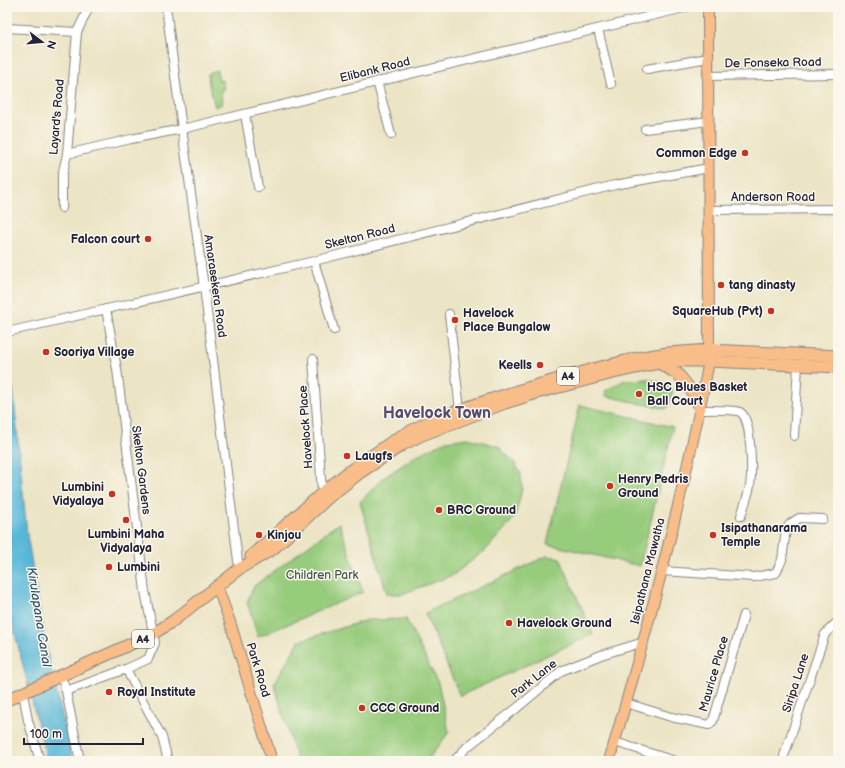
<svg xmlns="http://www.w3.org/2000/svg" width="845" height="768" font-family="'Balsamiq Sans',sans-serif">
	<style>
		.green { fill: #98cc7d; stroke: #5d775c }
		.water { fill: #59b7d8; stroke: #3e6c8a }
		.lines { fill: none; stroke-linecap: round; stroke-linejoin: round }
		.minor-casing { stroke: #868380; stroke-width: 10 }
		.major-casing { stroke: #868380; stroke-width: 12 }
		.highway-casing { stroke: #868380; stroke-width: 13 }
		.minor { stroke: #fff; stroke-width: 8 }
		.major { stroke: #f8bd89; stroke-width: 10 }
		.highway { stroke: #f8bd89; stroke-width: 11 }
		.poi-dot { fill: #c8321e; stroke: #fbf7ec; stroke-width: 1.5 }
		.labels { text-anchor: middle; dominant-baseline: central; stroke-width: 3; stroke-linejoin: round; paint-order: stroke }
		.shield { fill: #fbf7ec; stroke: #636270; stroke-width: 1 }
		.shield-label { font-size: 11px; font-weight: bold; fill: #22223b }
		.street-label { font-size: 12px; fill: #22223b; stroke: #fbf7ec }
		.poi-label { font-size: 12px; font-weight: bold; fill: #22223b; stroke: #fbf7ec; text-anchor: start }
		.park-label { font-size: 12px; fill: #45554f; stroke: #fbf7ec }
		.water-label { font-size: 13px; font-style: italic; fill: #355672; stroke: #fbf7ec }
		.district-label { font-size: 16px; font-weight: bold; fill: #564b72; stroke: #fbf7ec }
	</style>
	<rect width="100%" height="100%" fill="#fbf7ec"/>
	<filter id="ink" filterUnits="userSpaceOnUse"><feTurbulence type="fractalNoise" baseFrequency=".025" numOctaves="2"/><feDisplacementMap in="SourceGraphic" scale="8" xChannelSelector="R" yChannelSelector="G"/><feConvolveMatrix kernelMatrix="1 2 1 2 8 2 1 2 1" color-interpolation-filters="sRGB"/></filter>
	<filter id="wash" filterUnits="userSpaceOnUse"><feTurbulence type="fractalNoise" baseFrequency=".012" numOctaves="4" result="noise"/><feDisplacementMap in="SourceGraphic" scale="16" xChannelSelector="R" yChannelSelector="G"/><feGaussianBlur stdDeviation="0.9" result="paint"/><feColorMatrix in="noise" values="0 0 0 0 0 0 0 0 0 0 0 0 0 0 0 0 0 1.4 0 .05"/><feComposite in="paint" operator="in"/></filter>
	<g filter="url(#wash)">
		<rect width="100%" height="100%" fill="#ebe4c5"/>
		<g class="green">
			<path d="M217 70 219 81 222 80 224 89H221L222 104 215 107 209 85 208 74Z"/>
			<path d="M648 379 669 385 673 390 668 407 666 409 606 396 605 391 625 380Z"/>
			<path d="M580 405 673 427 640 566 547 544Z"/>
			<path d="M467 438 498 446 514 462 521 474 522 489 515 517 487 549 453 575 402 594H387L360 502 382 479 417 455 446 441Z"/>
			<path d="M339 523 363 592 258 637 247 602 254 586Z"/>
			<path d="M547 556 560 558 593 634 460 696 425 613Z"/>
			<path d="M406 619 438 683 449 732 427 761H297L274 684 299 641 367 620Z"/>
		</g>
		<path class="water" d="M7 346 14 399 27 534 46 648 73 761H47L7 602Z"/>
	</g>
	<g filter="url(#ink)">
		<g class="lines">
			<defs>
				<g id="minor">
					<path d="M166 7 182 129 204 287 239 569"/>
					<path d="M7 28 77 32"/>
					<path d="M598 29 611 84"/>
					<path d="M647 69 708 58"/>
					<path d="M708 76 838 74"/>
					<path d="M377 81 391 135"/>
					<path d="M245 114 258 187"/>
					<path d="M645 129 709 121"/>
					<path d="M67 154 131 139 182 129 688 7"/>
					<path d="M62 208V176L67 154 77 32 89 7"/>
					<path d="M709 210 838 209"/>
					<path d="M314 261 334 330"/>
					<path d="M449 314 460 410"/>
					<path d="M7 332 314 261 615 185 709 168"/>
					<path d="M313 359 322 493"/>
					<path d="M700 410C707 410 734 409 740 412 752 418 752 473 750 486 748 496 744 506 741 516"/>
					<path d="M794 436 798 365"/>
					<path d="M662 571 754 577 776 573 782 560 786 529 790 524 799 518 823 519"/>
					<path d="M126 669 162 737 168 761"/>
					<path d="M61 676 66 691 80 761"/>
					<path d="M66 691 126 669 148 659 155 643 145 591 117 369 106 309"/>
					<path d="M23 693 28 720 40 761"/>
					<path d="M626 703 671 717 709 725 713 721 744 615"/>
					<path d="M615 742 675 761"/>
					<path d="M784 756 825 634 835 624H838"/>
					<path d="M454 761 467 747 517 708 561 671 601 655 644 642"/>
				</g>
				<g id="major">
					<path d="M217 586 230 622 272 761"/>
					<path d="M609 761C648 629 684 496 709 361L708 7"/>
				</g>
				<g id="highway">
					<path d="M659 363 678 374 693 393 700 408"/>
					<path d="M251 556 322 493 348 472 397 438 432 420 480 403 520 390 601 367 637 358 668 353 709 350 838 356"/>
					<path d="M7 700 153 634 173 621 239 569 273 549 329 497 361 472 402 445 422 435 505 403 540 392 613 373 659 363 671 361H709L838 367"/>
				</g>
			</defs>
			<use href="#minor" class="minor-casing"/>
			<use href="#major" class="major-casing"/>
			<use href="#highway" class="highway-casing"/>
			<use href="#minor" class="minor"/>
			<use href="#major" class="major"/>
			<use href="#highway" class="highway"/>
		</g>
	</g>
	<g class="poi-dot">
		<circle cx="745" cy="153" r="4"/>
		<circle cx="148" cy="239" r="4"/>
		<circle cx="721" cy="285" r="4"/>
		<circle cx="771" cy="311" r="4"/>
		<circle cx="455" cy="320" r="4"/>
		<circle cx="46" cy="352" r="4"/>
		<circle cx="540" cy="365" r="4"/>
		<circle cx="639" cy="394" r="4"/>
		<circle cx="347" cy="456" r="4"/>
		<circle cx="610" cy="486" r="4"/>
		<circle cx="112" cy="494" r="4"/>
		<circle cx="439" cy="510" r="4"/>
		<circle cx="126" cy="520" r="4"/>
		<circle cx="259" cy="535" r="4"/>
		<circle cx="713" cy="535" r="4"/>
		<circle cx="109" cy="567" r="4"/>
		<circle cx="509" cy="623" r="4"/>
		<circle cx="109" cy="692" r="4"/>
		<circle cx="362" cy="708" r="4"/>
	</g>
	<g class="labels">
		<g class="shield">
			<rect x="557" y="367" width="22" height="18" rx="3"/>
			<rect x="132" y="630" width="22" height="18" rx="3"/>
		</g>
		<g class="shield-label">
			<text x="568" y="376">A4</text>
			<text x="143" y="639">A4</text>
		</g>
		<g class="street-label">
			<text transform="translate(773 63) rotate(-1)">De Fonseka Road</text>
			<text transform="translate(375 70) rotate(-14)">Elibank Road</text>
			<text transform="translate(57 117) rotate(-85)">Layard's Road</text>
			<text x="773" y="197">Anderson Road</text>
			<text transform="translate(360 237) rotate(-14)">Skelton Road</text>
			<text transform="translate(215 286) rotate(82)">Amarasekera Road</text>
			<text transform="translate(306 427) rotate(-94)">Havelock Place</text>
			<text transform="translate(141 470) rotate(83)">Skelton Gardens</text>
			<text transform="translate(648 571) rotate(-76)">Isipathana Mawatha</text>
			<text transform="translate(258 670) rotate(73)">Park Road</text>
			<text transform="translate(714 674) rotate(-74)">Maurice Place</text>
			<text transform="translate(534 679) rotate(-38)">Park Lane</text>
			<text transform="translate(796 683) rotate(-72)">Siripa Lane</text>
		</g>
		<g class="poi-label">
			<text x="737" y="153" text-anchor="end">Common Edge</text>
			<text x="140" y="239" text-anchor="end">Falcon court</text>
			<text x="729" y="285">tang dinasty</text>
			<text x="763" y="311" text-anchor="end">SquareHub (Pvt)</text>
			<text x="463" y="313">Havelock<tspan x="463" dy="14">Place Bungalow</tspan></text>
			<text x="54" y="352">Sooriya Village</text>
			<text x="532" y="365" text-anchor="end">Keells</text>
			<text x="647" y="387">HSC Blues Basket<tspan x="647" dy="14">Ball Court</tspan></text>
			<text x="355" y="456">Laugfs</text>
			<text x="618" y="479">Henry Pedris<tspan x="618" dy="14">Ground</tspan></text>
			<text x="104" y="487" text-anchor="end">Lumbini<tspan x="104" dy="14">Vidyalaya</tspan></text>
			<text x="447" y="510">BRC Ground</text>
			<text x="721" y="528">Isipathanarama<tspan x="721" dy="14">Temple</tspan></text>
			<text x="126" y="534" text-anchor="middle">Lumbini Maha<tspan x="126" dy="14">Vidyalaya</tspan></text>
			<text x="267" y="535">Kinjou</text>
			<text x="117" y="567">Lumbini</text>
			<text x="517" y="623">Havelock Ground</text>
			<text x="117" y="692">Royal Institute</text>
			<text x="370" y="708">CCC Ground</text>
		</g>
		<g class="park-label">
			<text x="322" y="575">Children Park</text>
		</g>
		<g class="water-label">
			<text transform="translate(39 617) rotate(81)">Kirulapana Canal</text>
		</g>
		<g class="district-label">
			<text x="437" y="413">Havelock Town</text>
		</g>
	</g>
	<rect width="845" height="768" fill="none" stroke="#fbf7ec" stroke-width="24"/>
	<g transform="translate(42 42) rotate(106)" stroke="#fbf7ec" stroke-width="3" paint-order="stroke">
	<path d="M0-3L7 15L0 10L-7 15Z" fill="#22223b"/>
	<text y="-6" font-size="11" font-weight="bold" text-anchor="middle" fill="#22223b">N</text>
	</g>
	<path d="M24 738v6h119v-6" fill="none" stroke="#22223b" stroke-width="2"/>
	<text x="30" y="738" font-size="12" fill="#22223b" stroke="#fbf7ec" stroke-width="3" paint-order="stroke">100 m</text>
</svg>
